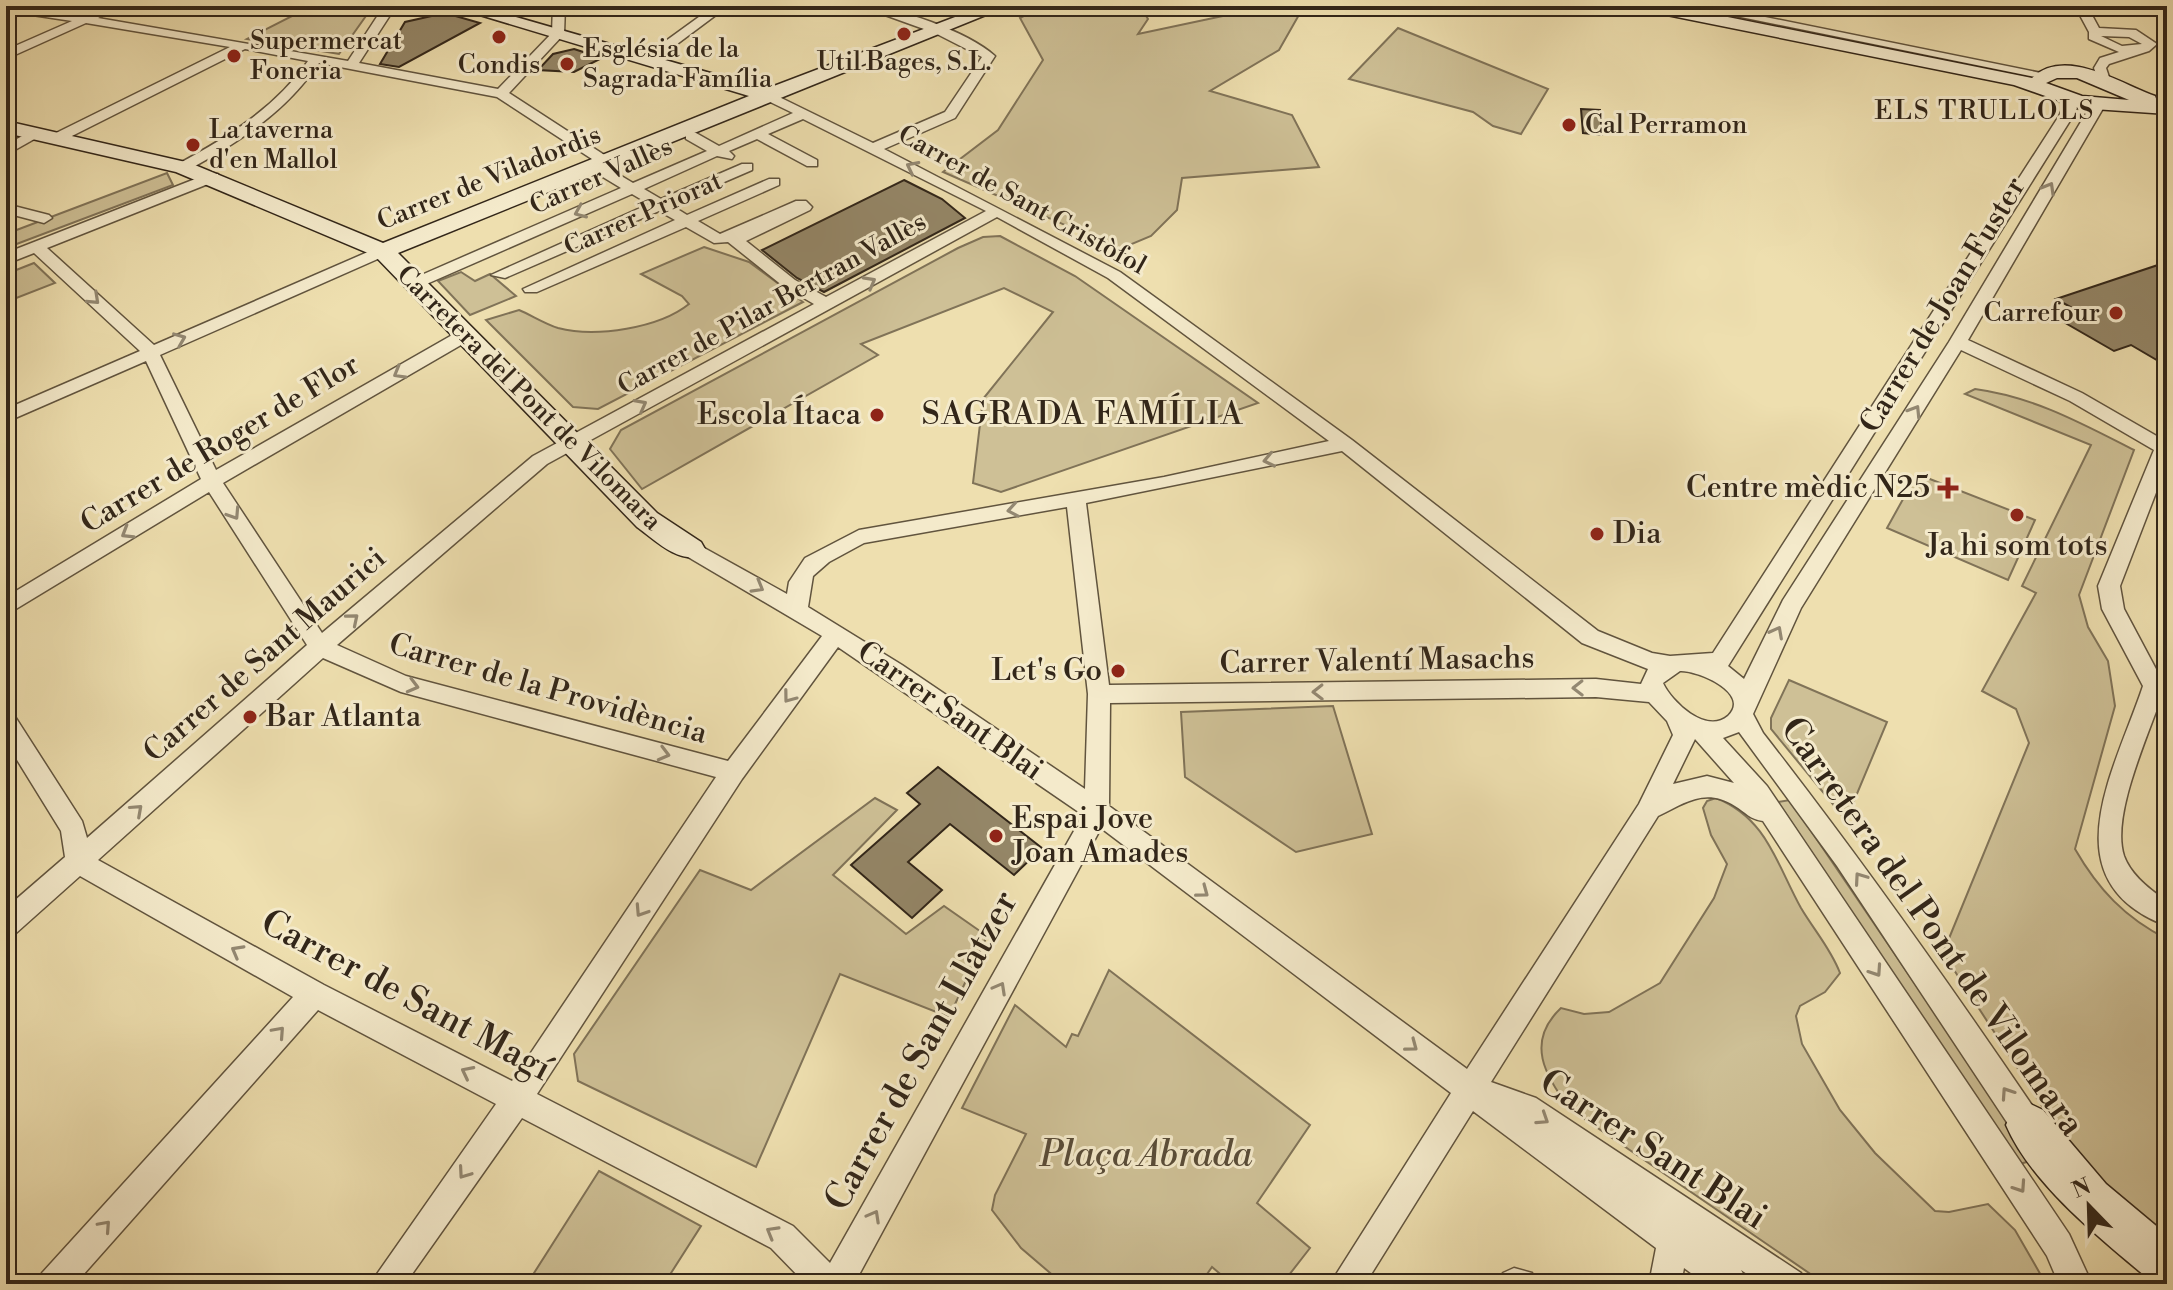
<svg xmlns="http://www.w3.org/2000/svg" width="2173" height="1290" font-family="'Libre Bodoni',serif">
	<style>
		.green { fill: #cec096; stroke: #807358; stroke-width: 2 }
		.building { fill: #948667; stroke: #322619; stroke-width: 2 }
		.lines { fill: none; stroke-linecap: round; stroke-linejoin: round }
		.street-casing { stroke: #61543e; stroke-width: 3 }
		.secondary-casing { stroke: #322619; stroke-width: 3 }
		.street { fill: #f4eacb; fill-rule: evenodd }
		.secondary { fill: #f4eacb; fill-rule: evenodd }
		.oneway { stroke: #938872 }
		.poi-dot { fill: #8f2418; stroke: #f4eacb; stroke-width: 3 }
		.labels { text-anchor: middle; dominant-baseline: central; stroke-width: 6; stroke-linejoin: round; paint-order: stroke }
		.far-poi-label { font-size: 26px; fill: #322619; stroke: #f4eacb; text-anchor: start }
		.far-neighbourhood-label { font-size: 26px; letter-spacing: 2px; fill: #322619; stroke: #f4eacb }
		.far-street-label { font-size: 26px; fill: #322619; stroke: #f4eacb }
		.street-label { font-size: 30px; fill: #322619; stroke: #f4eacb }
		.poi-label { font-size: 30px; fill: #322619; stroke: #f4eacb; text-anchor: end }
		.neighbourhood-label { font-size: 32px; letter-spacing: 2px; fill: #322619; stroke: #f4eacb }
		.near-street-label { font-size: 36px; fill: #322619; stroke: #f4eacb }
		.near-park-label { font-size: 36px; font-style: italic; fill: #594c38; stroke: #f4eacb }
	</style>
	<rect width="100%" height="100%" fill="#eedfaf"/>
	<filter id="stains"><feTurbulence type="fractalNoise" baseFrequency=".0025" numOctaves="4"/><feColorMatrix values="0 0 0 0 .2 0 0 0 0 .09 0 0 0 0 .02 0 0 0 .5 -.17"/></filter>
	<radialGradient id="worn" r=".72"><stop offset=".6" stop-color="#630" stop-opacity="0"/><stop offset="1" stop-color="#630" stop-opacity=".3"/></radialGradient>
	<g class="green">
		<path d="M297 6H373L339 54 247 39 306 9Z"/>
		<path d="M1042 6H1140L1148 19 1138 34 1270 6H1304L1279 50 1210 91 1292 115 1319 167 1182 178 1177 210 1151 236 1120 249 943 172 998 130 1043 60 1020 18Z"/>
		<path d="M1398 28 1548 89 1521 134 1493 126 1473 112 1349 79Z"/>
		<path d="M167 173 173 185 6 248V234Z"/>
		<path d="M1000 236 1075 276 1258 403 1001 492 973 483 983 399 1053 312 1004 288 861 344 878 355 642 489 610 449 621 430 958 248 983 237Z"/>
		<path d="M704 247 749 262 803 302 598 409 573 407 486 320 519 310C531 315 545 324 558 328 596 338 659 328 689 304L682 296 641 274Z"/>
		<path d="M34 263 55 283 6 302V274Z"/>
		<path d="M461 272 475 281 490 274 516 296 470 315 438 281Z"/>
		<path d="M1975 389C2034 397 2081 423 2134 450L2079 595 2088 627 2108 661 2115 706 2075 849C2098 889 2125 918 2167 939V1238L2079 1163 1943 953 2029 743 2016 709 1982 691 2036 593 2022 586 2091 445 1965 394Z"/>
		<path d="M1917 474 2035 520 2008 580 1887 528Z"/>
		<path d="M1789 680 1887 722 1846 820 1771 729V718Z"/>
		<path d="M1333 706 1372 834 1296 852 1185 777 1181 712Z"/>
		<path d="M875 798 897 810 833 875 906 934 944 906 987 936 949 1017 840 974 756 1167 578 1081 574 1054 700 870 751 890Z"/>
		<path d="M1716 798C1767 818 1777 865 1801 908 1814 930 1831 949 1840 973L1825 992 1800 1006 1796 1016 1802 1044 1840 1110 1875 1153 1935 1211 1949 1212 1988 1204 2015 1230 2046 1284H1825L1570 1109C1545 1076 1525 1042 1561 1008L1584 1014 1609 1012 1660 983 1714 898 1727 864 1711 835 1703 808 1707 801Z"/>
		<path d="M1790 800 2035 1160 2019 1164 1778 802Z"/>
		<path d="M1109 970 1310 1125 1257 1203 1310 1248 1282 1284H1232L1212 1267 1200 1284H1063L1021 1248 992 1210 995 1195 1026 1134 962 1108 1015 1005 1066 1047 1072 1034 1078 1036Z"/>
		<path d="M599 1171 701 1226 664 1284H527Z"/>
	</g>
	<g class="building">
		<path d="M445 13 480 23 399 67 380 64 405 22Z"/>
		<path d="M574 49 602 58 574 72 538 70 553 54Z"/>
		<path d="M1581 109 1600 110 1602 135 1583 133Z"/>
		<path d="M904 180 942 199 965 218 824 292 797 278 762 250Z"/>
		<path d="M2167 262V366L2131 345 2114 351 2055 317 2076 310 2056 299Z"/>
		<path d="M938 767 1042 848 1014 875 950 824 908 862 942 890 912 918 851 865 920 804 907 793Z"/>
	</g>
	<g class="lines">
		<defs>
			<g id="street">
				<path d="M6 6 83 16 105 6H121L98 18 348 61 384 6H396L359 63 498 89 552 33 553 6H565L564 34 509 93 609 158V164L603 165 633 183 707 151 686 139V133H696L719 146 793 113 764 99V93L769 92 873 143 945 112 982 57 935 33 860 6C897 6 968 32 995 56L955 118 884 149 1120 272 1352 440 1598 631 1652 653 1670 656 1713 653 2059 116 2063 108 2060 99 2072 96 2077 108 2073 116 1728 666 1744 679 1783 600 1949 342 2091 105 2103 102 2105 105 1968 340 2082 393 2167 442V464L2120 586 2124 609 2165 686C2152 728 2110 814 2124 856 2131 875 2150 890 2167 901V926C2047 881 2116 768 2143 686L2102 609 2098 586 2154 450 2070 401 1961 350 1801 608 1753 714 1763 733C1862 860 1954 990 2044 1123L2048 1134 2044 1145 2033 1149 2022 1145 1837 866 1739 732 1723 738 1767 786 2069 1234 2092 1284H2059L2047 1256 1763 821C1751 820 1745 812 1735 806 1705 787 1685 803 1658 816L1491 1082 1536 1098 1801 1273 1806 1284H1762L1741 1270 1749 1284H1706L1684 1268 1681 1284H1649L1656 1248 1473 1111 1365 1284H1330L1451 1093 1101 828 854 1284H806L771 1248 522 1118 405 1284H370L496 1104 318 1010 75 1284H37L42 1273 293 997 80 876 15 934 6 937V908L65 857 61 831 6 742V713L14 715 82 821 87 838 307 645 209 492 6 615V597L201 479 146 361 6 422V409L140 351 34 253 6 264V253L208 174H218V180L47 248 154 345 377 248H389V254L160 355 216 470 461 330H473V338L223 483 322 633 533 456 814 304 783 286 728 242 714 243 686 227 537 292H525L523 289 675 220 659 211 505 278 491 275 649 204 632 194 422 286H410V280L621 188 588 168V162L595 161 497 97 319 63C286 112 239 142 188 170H178V164C228 137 275 108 308 61L245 49 62 141H52V135L230 47 86 23 6 59V50L72 21 6 11ZM803 119 986 211 826 297 795 280 746 241 810 210 812 207 806 201H796L720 234 698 221 779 185V179H769L687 215 671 205 752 170V164H742L661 199 644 189 717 156 732 159 734 156 729 151 757 139 807 166H817V160L768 134ZM997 217 1108 278 1329 441 1164 477 859 530 805 558 789 582 787 594 697 544H683L680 549 683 554 822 636 728 761 406 676 337 645 547 464ZM1342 451 1582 643 1648 669 1641 684 1596 679 1109 685 1086 503ZM1067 507 1088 694 1085 789 902 665 808 607 813 576 829 562 864 543ZM838 647 1083 815 830 1263 793 1226 537 1094 742 779ZM323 658 401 692 716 777 512 1081 324 985 98 860ZM1680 671C1697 670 1752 693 1728 716 1706 735 1671 701 1663 683ZM1596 697 1649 702 1667 721 1673 735 1639 804 1467 1069 1109 806 1110 703ZM1695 739 1734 783 1707 776 1673 784Z"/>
				<path d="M714 6H728L653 62H645V56Z"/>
				<path d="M1687 6H1711L2051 75 2045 79Z"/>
				<path d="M2075 6H2087L2099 28 2136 30 2157 44 2149 51 2109 64 2106 68 2110 80 2099 83 2094 68 2100 58 2119 52 2089 39V32ZM2101 36 2129 37 2142 44 2122 46Z"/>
				<path d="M33 130 45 133 6 155V145Z"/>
				<path d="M6 204 49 215 52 218 44 223 6 213Z"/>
				<path d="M1514 1268 1532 1273 1537 1284H1498L1503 1273Z"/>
			</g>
			<g id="secondary">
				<path d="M450 6H478L766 89 984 6H1008L398 253 657 513 701 542 705 549 701 556C677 563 655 540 637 527L375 256 176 172 6 133V121L190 163 383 243 749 96Z"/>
				<path d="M1638 6H1673L2032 78C2065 46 2121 84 2155 96L2157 101 2167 102V114L2079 108 2014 85 1647 11ZM2057 78H2077L2129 100 2082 96 2046 83Z"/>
				<path d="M2028 1103 2043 1110 2106 1184 2167 1235V1284L2151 1281C2102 1240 2031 1184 2006 1125L2013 1110Z"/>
			</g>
		</defs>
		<use href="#street" class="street-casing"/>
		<use href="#secondary" class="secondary-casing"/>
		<use href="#street" class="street"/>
		<use href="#secondary" class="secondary"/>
	</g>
	<defs><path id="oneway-chevron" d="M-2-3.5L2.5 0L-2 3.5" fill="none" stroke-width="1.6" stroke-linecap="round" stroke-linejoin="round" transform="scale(2)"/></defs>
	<g class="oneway">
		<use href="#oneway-chevron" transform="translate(912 167) rotate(-153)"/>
		<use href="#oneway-chevron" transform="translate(2049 188) rotate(-60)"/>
		<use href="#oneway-chevron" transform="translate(580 212) rotate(157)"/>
		<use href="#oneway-chevron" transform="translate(870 282) rotate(-29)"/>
		<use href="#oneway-chevron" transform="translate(94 299) rotate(43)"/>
		<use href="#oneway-chevron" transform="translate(180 339) rotate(-22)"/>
		<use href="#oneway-chevron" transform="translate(399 373) rotate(150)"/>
		<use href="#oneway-chevron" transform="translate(641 405) rotate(-28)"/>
		<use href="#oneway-chevron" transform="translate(1915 411) rotate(-58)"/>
		<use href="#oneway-chevron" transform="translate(1269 460) rotate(168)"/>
		<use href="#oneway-chevron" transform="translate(1013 510) rotate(170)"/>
		<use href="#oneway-chevron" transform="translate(234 514) rotate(57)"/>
		<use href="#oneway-chevron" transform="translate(127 533) rotate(149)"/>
		<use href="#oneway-chevron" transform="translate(758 587) rotate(30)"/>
		<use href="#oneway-chevron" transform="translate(353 619) rotate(-40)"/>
		<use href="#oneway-chevron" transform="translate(1777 632) rotate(-62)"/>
		<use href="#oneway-chevron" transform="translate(413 686) rotate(15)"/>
		<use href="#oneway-chevron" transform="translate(1578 688) rotate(179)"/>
		<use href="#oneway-chevron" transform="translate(1318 692) rotate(179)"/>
		<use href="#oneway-chevron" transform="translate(789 697) rotate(127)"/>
		<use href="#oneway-chevron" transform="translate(664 754) rotate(15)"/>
		<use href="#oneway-chevron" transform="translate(137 810) rotate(-42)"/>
		<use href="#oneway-chevron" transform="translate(1860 878) rotate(-125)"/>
		<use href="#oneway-chevron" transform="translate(1203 892) rotate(37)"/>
		<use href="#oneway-chevron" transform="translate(641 911) rotate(123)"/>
		<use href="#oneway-chevron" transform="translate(237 951) rotate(-151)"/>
		<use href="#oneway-chevron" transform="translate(1876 971) rotate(56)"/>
		<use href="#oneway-chevron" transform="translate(1000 988) rotate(-61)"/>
		<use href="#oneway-chevron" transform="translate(279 1032) rotate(-48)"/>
		<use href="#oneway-chevron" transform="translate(1412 1046) rotate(37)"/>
		<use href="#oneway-chevron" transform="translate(467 1072) rotate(-153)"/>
		<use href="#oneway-chevron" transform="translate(2007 1093) rotate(-124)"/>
		<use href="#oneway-chevron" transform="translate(1543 1119) rotate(33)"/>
		<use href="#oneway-chevron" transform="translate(464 1173) rotate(125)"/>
		<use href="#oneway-chevron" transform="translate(2020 1187) rotate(56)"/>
		<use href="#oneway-chevron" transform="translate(874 1216) rotate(-61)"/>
		<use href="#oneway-chevron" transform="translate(105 1226) rotate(-48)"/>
		<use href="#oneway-chevron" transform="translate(772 1232) rotate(-150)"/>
	</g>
	<g class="poi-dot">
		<circle cx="904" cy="34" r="8"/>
		<circle cx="499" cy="37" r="8"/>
		<circle cx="234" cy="56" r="8"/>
		<circle cx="567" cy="64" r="8"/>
		<circle cx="1569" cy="125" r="8"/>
		<circle cx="193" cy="145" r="8"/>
		<circle cx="2116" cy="313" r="8"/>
		<circle cx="877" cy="415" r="8"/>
		<path d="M1944 476h8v8h8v8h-8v8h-8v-8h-8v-8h8z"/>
		<circle cx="2017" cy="515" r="8"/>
		<circle cx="1597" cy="534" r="8"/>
		<circle cx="1118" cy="671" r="8"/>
		<circle cx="250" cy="717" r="8"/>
		<circle cx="996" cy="836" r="8"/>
	</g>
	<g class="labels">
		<g class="far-poi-label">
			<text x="250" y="41">Supermercat<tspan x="250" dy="30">Foneria</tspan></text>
			<text x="583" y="49">Església de la<tspan x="583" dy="30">Sagrada Família</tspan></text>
			<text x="904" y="62" text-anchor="middle">Util Bages, S.L.</text>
			<text x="499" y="65" text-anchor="middle">Condis</text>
			<text x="1585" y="125">Cal Perramon</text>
			<text x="209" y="130">La taverna<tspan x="209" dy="30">d'en Mallol</tspan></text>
			<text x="2100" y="313" text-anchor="end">Carrefour</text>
		</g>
		<g class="far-neighbourhood-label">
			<text x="1985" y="111">ELS TRULLOLS</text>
		</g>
		<g class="far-street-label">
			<text transform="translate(601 176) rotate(-24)">Carrer Vallès</text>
			<text transform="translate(489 178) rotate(-22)">Carrer de Viladordis</text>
			<text transform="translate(1022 200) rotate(29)">Carrer de Sant Cristòfol</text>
			<text transform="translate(643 214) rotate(-24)">Carrer Priorat</text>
			<text transform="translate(772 304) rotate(-29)">Carrer de Pilar Bertran Vallès</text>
			<text transform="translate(529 398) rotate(45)">Carretera del Pont de Vilomara</text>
		</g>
		<g class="street-label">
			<text transform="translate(1943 305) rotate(-59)">Carrer de Joan Fuster</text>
			<text transform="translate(220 444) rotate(-31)">Carrer de Roger de Flor</text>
			<text transform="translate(265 655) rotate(-41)">Carrer de Sant Maurici</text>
			<text transform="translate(1377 661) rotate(-1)">Carrer Valentí Masachs</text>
			<text transform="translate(548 689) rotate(16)">Carrer de la Providència</text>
			<text transform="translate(950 711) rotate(35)">Carrer Sant Blai</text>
		</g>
		<g class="poi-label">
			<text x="861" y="415">Escola Ítaca</text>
			<text x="1930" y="488">Centre mèdic N25</text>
			<text x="1613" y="534" text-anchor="start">Dia</text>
			<text x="2017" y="546" text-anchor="middle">Ja hi som tots</text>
			<text x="1102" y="671">Let's Go</text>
			<text x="266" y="717" text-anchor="start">Bar Atlanta</text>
			<text x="1012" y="819" text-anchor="start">Espai Jove<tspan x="1012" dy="34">Joan Amades</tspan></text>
		</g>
		<g class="neighbourhood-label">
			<text x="1083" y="414">SAGRADA FAMÍLIA</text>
		</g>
		<g class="near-street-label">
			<text transform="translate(1932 927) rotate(55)">Carretera del Pont de Vilomara</text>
			<text transform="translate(406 996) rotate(28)">Carrer de Sant Magí</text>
			<text transform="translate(922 1051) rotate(-61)">Carrer de Sant Llàtzer</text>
			<text transform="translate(1653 1150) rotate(33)">Carrer Sant Blai</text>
		</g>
		<g class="near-park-label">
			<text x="1146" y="1155">Plaça Abrada</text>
		</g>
	</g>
	<rect width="2173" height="1290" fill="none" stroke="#eedfaf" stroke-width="32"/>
	<rect x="8" y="8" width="2157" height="1274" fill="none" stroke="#322619" stroke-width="4"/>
	<rect x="16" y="16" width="2141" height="1258" fill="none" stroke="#322619" stroke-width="2"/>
	<g transform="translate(2089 1206) rotate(337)" stroke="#f4eacb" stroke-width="6" paint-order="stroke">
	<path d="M0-6L14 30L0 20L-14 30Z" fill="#322619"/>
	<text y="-12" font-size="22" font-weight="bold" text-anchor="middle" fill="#322619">N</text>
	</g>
	<rect width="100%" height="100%" filter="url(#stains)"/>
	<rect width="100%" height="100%" fill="url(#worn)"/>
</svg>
